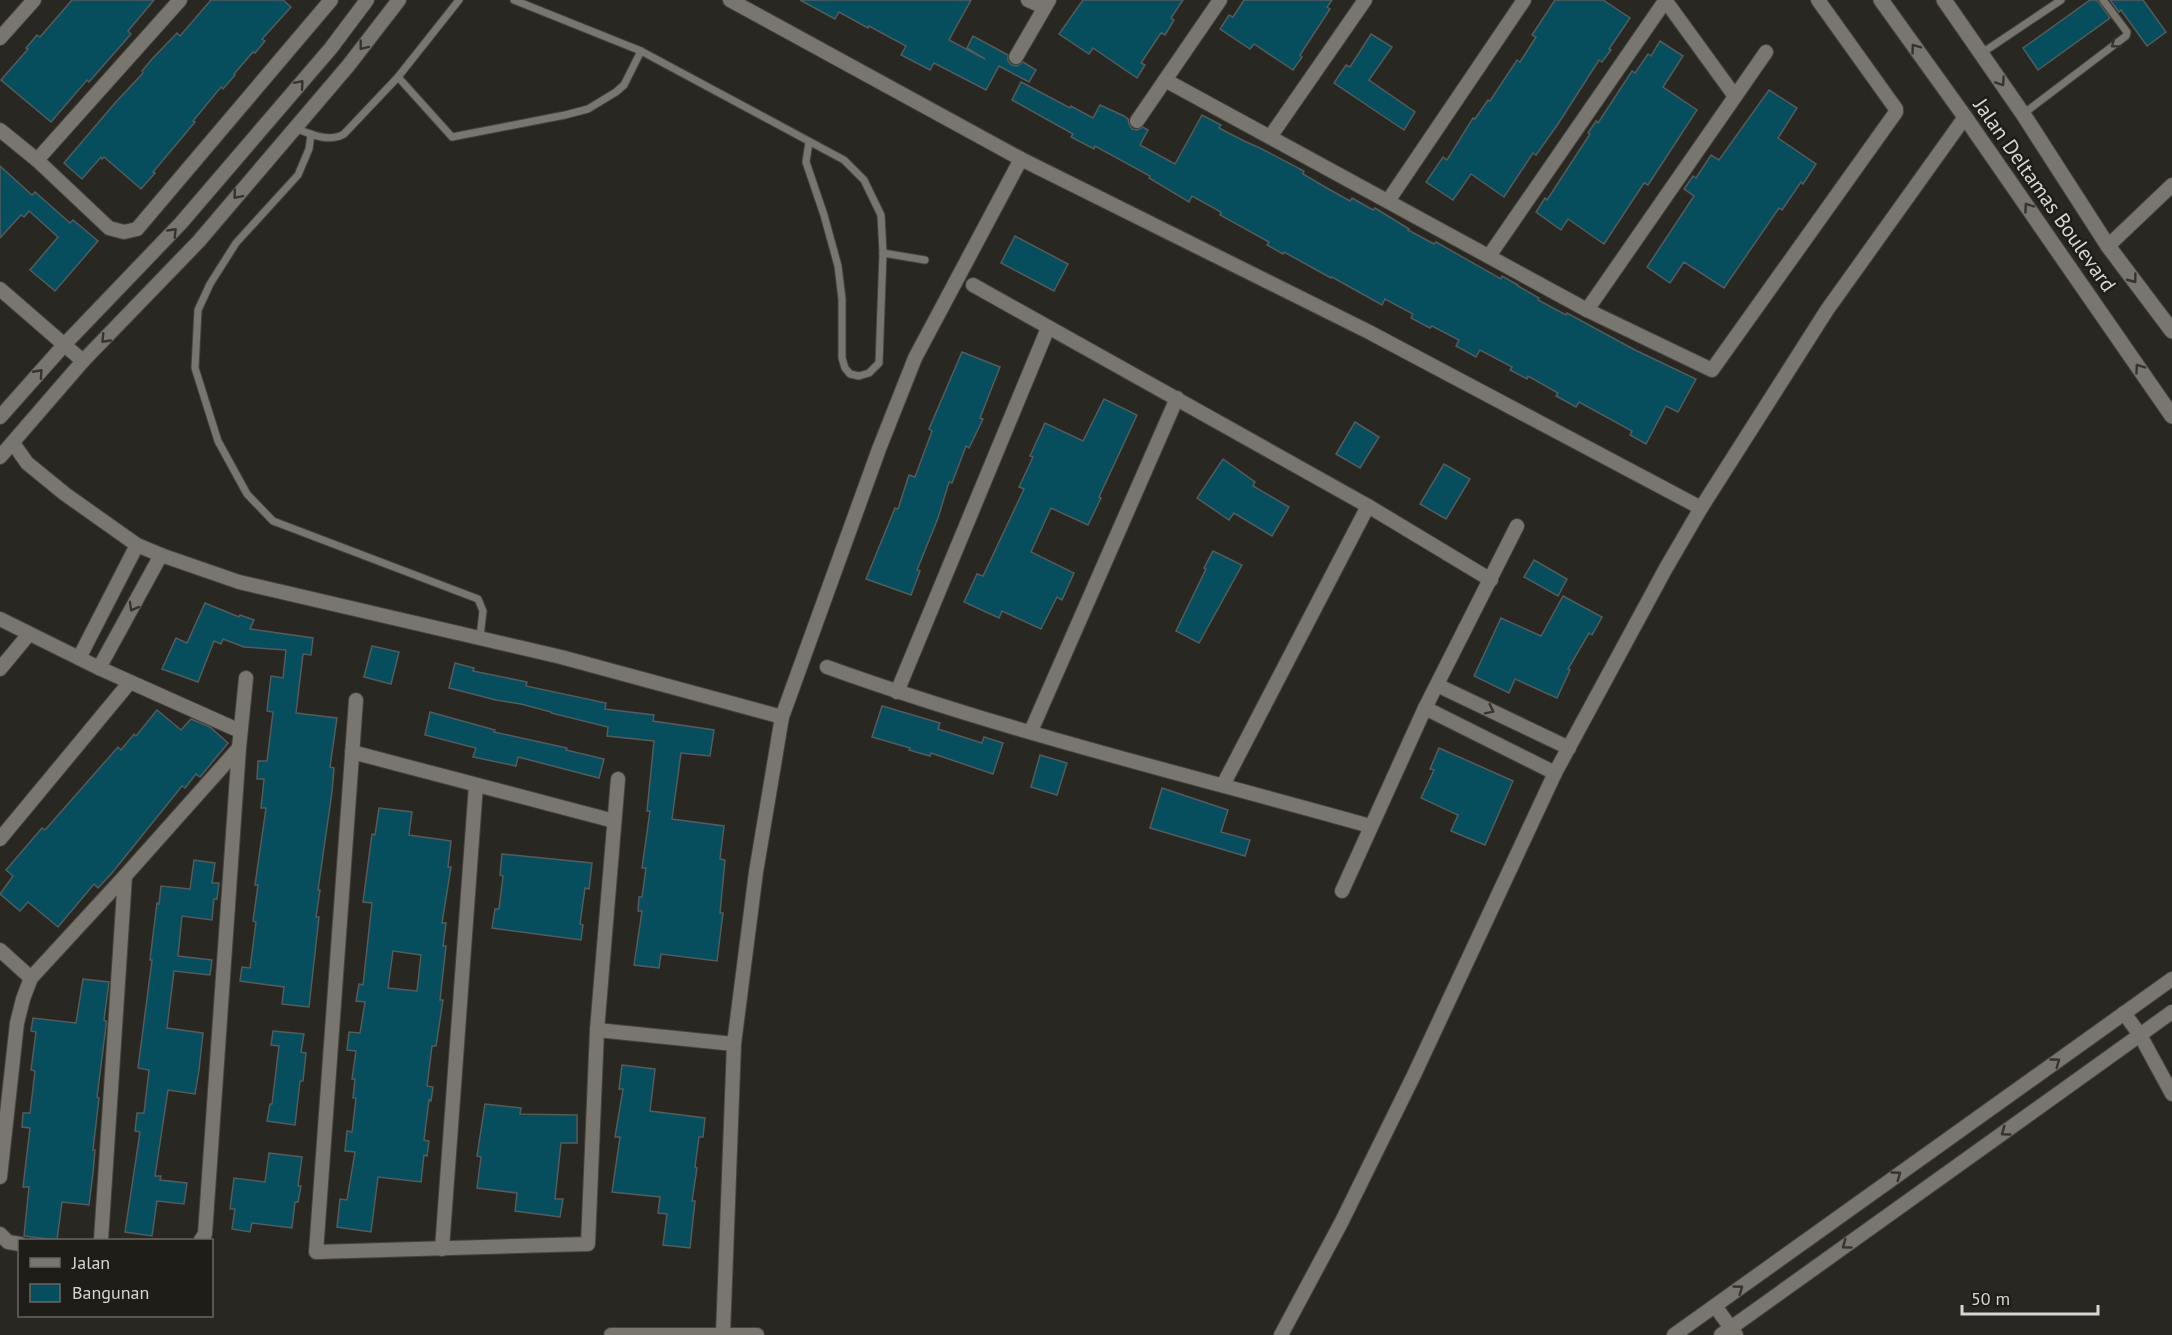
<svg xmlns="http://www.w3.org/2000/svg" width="2172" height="1335" font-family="'PT Sans',sans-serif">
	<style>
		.building { fill: #064e5e; stroke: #535b5d; stroke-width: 1.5; fill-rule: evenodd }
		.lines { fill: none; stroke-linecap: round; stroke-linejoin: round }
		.service-casing { stroke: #45433f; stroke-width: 9 }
		.minor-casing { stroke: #45433f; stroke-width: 16 }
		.tertiary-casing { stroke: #45433f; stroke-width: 17 }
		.service { stroke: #797670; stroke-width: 7 }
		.minor { stroke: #797670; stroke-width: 14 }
		.tertiary { stroke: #797670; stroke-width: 15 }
		.oneway { stroke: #36332e }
		.labels { text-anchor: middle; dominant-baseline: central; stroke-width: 5; stroke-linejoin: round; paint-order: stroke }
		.street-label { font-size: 21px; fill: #d8d6d3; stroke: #1f1d18 }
	</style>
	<rect width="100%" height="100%" fill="#292721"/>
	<g class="building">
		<path d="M72 0H154L128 31 131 34 89 82 87 80 51 122 1 80 28 49 26 48 37 35 40 37Z"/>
		<path d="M211 0H283L291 7 262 39 265 41 255 53 253 52 234 74 235 75 223 89 221 87 193 121 195 122 153 172 155 173 141 189 104 157 102 159 101 157 82 179 64 163 115 103 143 73 142 71 152 59 177 33 180 36Z"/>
		<path d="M800 0H971L949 40 985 59 967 48 973 36 1008 55V61L1012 65 1017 66 1023 62 1036 70 1029 82 999 66 986 90 934 63 930 70 901 55 906 46 869 26 868 28 839 12 835 19Z"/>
		<path d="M1083 0H1183L1171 18 1174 20 1165 35 1161 33 1141 63 1145 65 1137 78 1093 48 1089 54 1059 34Z"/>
		<path d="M1244 0H1332L1327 7 1330 9 1300 55 1302 57 1293 70 1254 44 1250 49 1220 29 1229 15 1233 17Z"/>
		<path d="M1555 0H1603L1630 18 1609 49 1611 50 1602 62 1599 60 1558 124 1536 155 1533 153 1504 197 1471 174 1453 200 1426 182 1443 157 1447 160 1473 118 1475 119 1488 100 1490 101 1517 60 1520 62 1536 37 1532 35Z"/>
		<path d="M2090 0H2097L2110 18 2038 70 2023 48Z"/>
		<path d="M2110 0H2143L2166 32 2147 46 2121 10 2119 12Z"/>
		<path d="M1371 34 1392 47 1369 80 1415 112 1404 130 1334 83 1346 65 1350 67Z"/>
		<path d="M1660 41 1683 56 1663 87 1697 110 1648 185 1644 183 1604 244 1568 219 1561 230 1536 212 1545 198 1547 200 1590 134 1588 133 1596 121 1598 123 1632 71 1635 73 1648 54 1651 56Z"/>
		<path d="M1021 82 1070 108 1071 106 1093 118 1100 105 1124 116 1128 119 1129 124 1132 129 1137 130 1143 127 1148 130 1140 145 1175 164 1202 115 1221 125 1219 128 1244 141 1260 148 1304 171 1303 174 1325 187 1350 201 1352 198 1373 210 1375 208 1409 229 1408 230 1434 244 1436 242 1501 279 1502 276 1518 285V286L1539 298 1538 300 1566 315 1567 313 1635 350 1696 379 1678 412 1666 406 1646 444 1630 435 1632 431 1579 402 1576 407 1556 396 1558 393 1528 376 1527 379 1510 370 1512 367 1480 350 1476 357 1456 346 1459 340 1432 326 1430 328 1411 318 1413 314 1385 299 1382 305 1332 277 1331 278 1284 252 1283 254 1267 245 1269 242 1220 215 1221 212 1192 196 1189 202 1149 178 1150 176 1095 146 1094 149 1071 137 1073 134 1012 100Z"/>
		<path d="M1769 90 1797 108 1778 138 1816 164 1803 184 1801 182 1782 210 1779 208 1724 288 1684 262 1670 283 1647 267 1694 196 1684 189 1693 176 1696 178 1711 155 1719 160Z"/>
		<path d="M0 166 32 195 35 192 70 223 73 220 98 241 55 291 30 270 58 237 29 211 24 217 21 215 0 238Z"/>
		<path d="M1015 236 1068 264 1054 291 1001 263Z"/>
		<path d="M962 352 1000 367 980 418 983 419 969 448 966 446 952 483 949 482 938 518 917 570 920 571 911 595 866 579 895 508 898 509 909 475 915 477 932 431 929 429Z"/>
		<path d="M1104 399 1137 415 1099 497 1101 498 1088 525 1051 508 1031 552 1074 573 1062 600 1057 597 1041 629 1002 611 999 618 964 602 977 574 983 576 1024 489 1019 487 1033 457 1030 456 1045 423 1083 441Z"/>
		<path d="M1355 422 1379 437 1360 468 1336 454Z"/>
		<path d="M1223 459 1255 482 1253 486 1289 507 1272 536 1234 513 1229 520 1197 498Z"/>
		<path d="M1444 464 1470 479 1446 519 1420 504Z"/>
		<path d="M1213 551 1242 565 1199 643 1176 631 1206 569 1204 568Z"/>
		<path d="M1534 560 1567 579 1558 596 1524 577Z"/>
		<path d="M1563 596 1602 617 1592 635 1589 633 1568 669 1570 670 1557 698 1515 679 1509 693 1474 676 1501 618 1541 636Z"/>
		<path d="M205 603 239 617 240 615 254 620 250 629 313 638 311 655 303 654 296 713 337 718 330 767 334 768 332 792 318 890H320L316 917H319L309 1007 282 1004 284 987 240 981 242 967 250 968 256 922 253 921 258 885H255L266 808H261L264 779H257L258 761H267L273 712 267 711 271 676 283 678 286 650 244 647 223 639 221 644 214 641 198 682 162 669 176 638 187 643Z"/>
		<path d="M372 646 399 652 391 684 364 677Z"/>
		<path d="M455 663 474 668 473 671 527 682 526 686 606 703 605 709 654 715 653 721 714 730 710 756 681 753 672 819 724 826 720 859 725 860 720 913H723L717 961 661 954 659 968 634 965 642 911H638L639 897H642L646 868H642L650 811H647L654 741 607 736 608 727 551 713V712L521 704 496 700 449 688Z"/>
		<path d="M882 706 940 723 938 729 982 743 984 737 1003 743 993 774 931 753 930 756 909 750 910 748 872 737Z"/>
		<path d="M157 710 181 730 191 719 210 727 228 743 200 777 196 774 185 788 182 786 112 873 98 888 94 884 58 927 28 902 20 911 0 894 13 876 6 870 42 828 45 830 118 747 121 750 134 734 136 736Z"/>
		<path d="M430 712 495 730 494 732 567 748 566 750 604 759 599 778 518 757 516 766 473 757 476 748 425 735Z"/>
		<path d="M1439 748 1513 781 1485 845 1451 831 1458 815 1421 798 1434 770 1430 769Z"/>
		<path d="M1040 755 1067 763 1057 795 1031 787Z"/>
		<path d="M1162 788 1228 810 1221 832 1250 840 1245 856 1150 828Z"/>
		<path d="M379 808 412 812 409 835 451 841 448 867H451L442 923H446L443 946H446L440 1000H443L436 1046H432L427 1086 433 1087 431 1101 429 1100 424 1140 429 1141 427 1156 424 1155 421 1182 378 1177 371 1232 337 1227 340 1199 347 1200 355 1152 345 1151 347 1131 352 1132 356 1098H353L355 1079H352L356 1051 347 1050 349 1032 360 1033 365 1002 356 1001 359 984 363 985 372 903 363 902 372 834 375 835ZM393 951 421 955 417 991 388 988Z"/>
		<path d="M502 854 592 863 589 889 585 888 580 924 583 925 581 940 492 928 495 909H499L503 876 500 875Z"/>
		<path d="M194 860 215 863 212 883H219L217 899H214L212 920 182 916 178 956 212 960 210 975 174 971 167 1028 203 1033 199 1070 195 1094 168 1090 155 1176H161L160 1180 187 1183 184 1204 157 1201 152 1236 125 1232 140 1132 135 1131 137 1113H144L149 1070 138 1068 152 960H150L157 903 159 904 161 886 190 889Z"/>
		<path d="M83 979 109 982 104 1020 106 1021V1026L97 1097 99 1098 93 1150H95L93 1173 89 1205 62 1202 57 1240 24 1236 29 1187H23L30 1128 22 1127 23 1113H30L35 1071 31 1070 36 1032 31 1031 33 1018 76 1023Z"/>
		<path d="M273 1031 304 1034 301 1052 306 1053 303 1081H300L295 1125 267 1121 270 1104H272L279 1046 271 1045Z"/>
		<path d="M622 1065 655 1069 650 1111 705 1118 703 1137H699L695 1167 697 1168 692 1201H695L690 1248 663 1245 667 1214 658 1213 660 1197 612 1192 620 1137H615L623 1089H619Z"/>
		<path d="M485 1104 521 1108 520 1114 577 1115V1143H561L555 1199H563L560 1217 515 1211 517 1193 477 1188 481 1157 477 1156Z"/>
		<path d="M269 1153 302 1157 298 1186H301L298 1202H295L292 1228 252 1223 250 1232 232 1229 235 1209H230L234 1178 265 1182Z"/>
	</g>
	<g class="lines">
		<defs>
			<g id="service">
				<path d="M514 0 641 51 844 160 864 180 881 215 883 253 879 363 869 373 859 376 850 374 845 368 842 358V299L838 266 824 215 806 162 809 142"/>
				<path d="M1982 53 2061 0"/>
				<path d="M398 77 452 137 565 115 588 109 616 92 624 85 641 51"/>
				<path d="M2023 114 2126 36 2127 32 2103 0"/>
				<path d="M295 128C310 134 329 143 344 134L398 77 459 0"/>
				<path d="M311 134 309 149 298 175 236 243 210 284 198 310 195 368 218 441 247 494 273 521 478 599 483 611 480 637"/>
				<path d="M883 253 925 260"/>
			</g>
			<g id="minor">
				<path d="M730 0 1021 159 1369 332 1701 508"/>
				<path d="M1028 0 1044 7"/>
				<path d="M1665 0 1734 95"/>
				<path d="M0 38 34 0"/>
				<path d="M1016 57 1049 0"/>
				<path d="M1165 80 1587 310 1712 370 1896 112V109L1818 0"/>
				<path d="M1137 121 1220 0"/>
				<path d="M0 130 37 160 109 228 124 232 137 229 331 0"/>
				<path d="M1270 137 1365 0"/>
				<path d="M37 160 180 0"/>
				<path d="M1388 201 1524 0"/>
				<path d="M2108 246 2172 185"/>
				<path d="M1489 256 1665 1"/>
				<path d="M973 285 1368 506 1491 580"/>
				<path d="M0 289 83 361"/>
				<path d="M1587 310 1766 52"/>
				<path d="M0 417 64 345 181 223 331 48 367 0"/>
				<path d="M13 443 27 463 65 494 137 545 161 555 239 582 561 657 782 717"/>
				<path d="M0 457 83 361 199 241 348 66 399 0"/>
				<path d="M0 619 99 668 240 731"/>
				<path d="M79 658 137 545"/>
				<path d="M827 667C1004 731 1189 775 1370 826"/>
				<path d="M99 668 161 555"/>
				<path d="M0 669 29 634"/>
				<path d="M1437 685 1569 748"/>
				<path d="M897 692 1048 328"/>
				<path d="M356 700 316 1252 588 1244 597 1030 618 779"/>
				<path d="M1425 708 1555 773"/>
				<path d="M1031 731 1177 398"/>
				<path d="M352 752 614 821"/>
				<path d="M1223 785 1368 506"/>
				<path d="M0 839 130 682"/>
				<path d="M1342 891 1425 708 1517 526"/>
				<path d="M0 950 31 978"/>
				<path d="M2124 1013 2140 1035 2172 1094"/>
				<path d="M597 1030 734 1044"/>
				<path d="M0 1177 17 1023 23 999 31 978 125 876 239 748"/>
				<path d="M0 1234 8 1242 20 1244"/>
				<path d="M101 1240 125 876"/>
				<path d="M201 1240 205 1234 239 748 246 678"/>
				<path d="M442 1249 476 785"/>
				<path d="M1715 1306 1736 1335"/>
				<path d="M723 1334 734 1044 756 872 782 717 879 449 915 358 1021 159"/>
				<path d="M611 1335H757"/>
				<path d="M1281 1335 1341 1223 1414 1075 1555 773 1666 568 1701 508 1827 310 1965 117"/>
				<path d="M1674 1335 2172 979"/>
				<path d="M1721 1335 2172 1012"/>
			</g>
			<g id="tertiary">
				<path d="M1881 0 1965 117 2172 416"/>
				<path d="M1944 0 2023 114 2108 246 2172 331"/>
			</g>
		</defs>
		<use href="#service" class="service-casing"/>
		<use href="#minor" class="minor-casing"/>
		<use href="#tertiary" class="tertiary-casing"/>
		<use href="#service" class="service"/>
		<use href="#minor" class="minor"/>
		<use href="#tertiary" class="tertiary"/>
	</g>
	<defs><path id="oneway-chevron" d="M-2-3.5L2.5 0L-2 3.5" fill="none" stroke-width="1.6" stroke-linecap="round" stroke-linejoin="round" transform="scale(1.5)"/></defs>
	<g class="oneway">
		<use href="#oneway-chevron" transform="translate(2115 44) rotate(143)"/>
		<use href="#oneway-chevron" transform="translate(363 46) rotate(128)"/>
		<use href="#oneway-chevron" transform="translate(1915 48) rotate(-126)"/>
		<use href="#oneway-chevron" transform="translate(2001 82) rotate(56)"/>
		<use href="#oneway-chevron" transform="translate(300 84) rotate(-49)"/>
		<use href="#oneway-chevron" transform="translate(237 195) rotate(130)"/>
		<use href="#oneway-chevron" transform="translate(2028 207) rotate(-125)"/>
		<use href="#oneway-chevron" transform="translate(173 232) rotate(-46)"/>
		<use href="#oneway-chevron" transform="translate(2133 279) rotate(53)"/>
		<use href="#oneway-chevron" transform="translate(105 339) rotate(134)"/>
		<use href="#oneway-chevron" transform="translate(2139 368) rotate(-125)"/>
		<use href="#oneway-chevron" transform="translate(39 373) rotate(-48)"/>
		<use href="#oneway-chevron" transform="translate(133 607) rotate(119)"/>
		<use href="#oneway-chevron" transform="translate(1490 710) rotate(26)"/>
		<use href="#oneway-chevron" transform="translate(2056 1062) rotate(-36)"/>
		<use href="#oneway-chevron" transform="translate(2005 1132) rotate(144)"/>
		<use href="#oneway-chevron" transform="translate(1897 1175) rotate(-36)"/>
		<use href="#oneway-chevron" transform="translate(1846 1245) rotate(144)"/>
		<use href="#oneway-chevron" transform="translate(1739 1289) rotate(-36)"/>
	</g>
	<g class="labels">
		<g class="street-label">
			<text transform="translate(2045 195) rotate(55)">Jalan Deltamas Boulevard</text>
		</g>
	</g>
	<rect x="18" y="1239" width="195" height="78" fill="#1f1d18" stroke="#696763" stroke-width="1.5"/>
	<rect x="30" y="1258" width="30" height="9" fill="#797670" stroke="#696763" stroke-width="1.5"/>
	<text x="72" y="1269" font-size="18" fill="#d8d6d3">Jalan</text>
	<rect x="30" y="1284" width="30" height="18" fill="#064e5e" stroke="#696763" stroke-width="1.5"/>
	<text x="72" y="1299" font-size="18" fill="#d8d6d3">Bangunan</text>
	<path d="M1962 1305v9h136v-9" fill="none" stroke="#d8d6d3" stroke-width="3"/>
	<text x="1971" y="1305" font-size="18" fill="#d8d6d3" stroke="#1f1d18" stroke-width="4.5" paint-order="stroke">50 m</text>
</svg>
